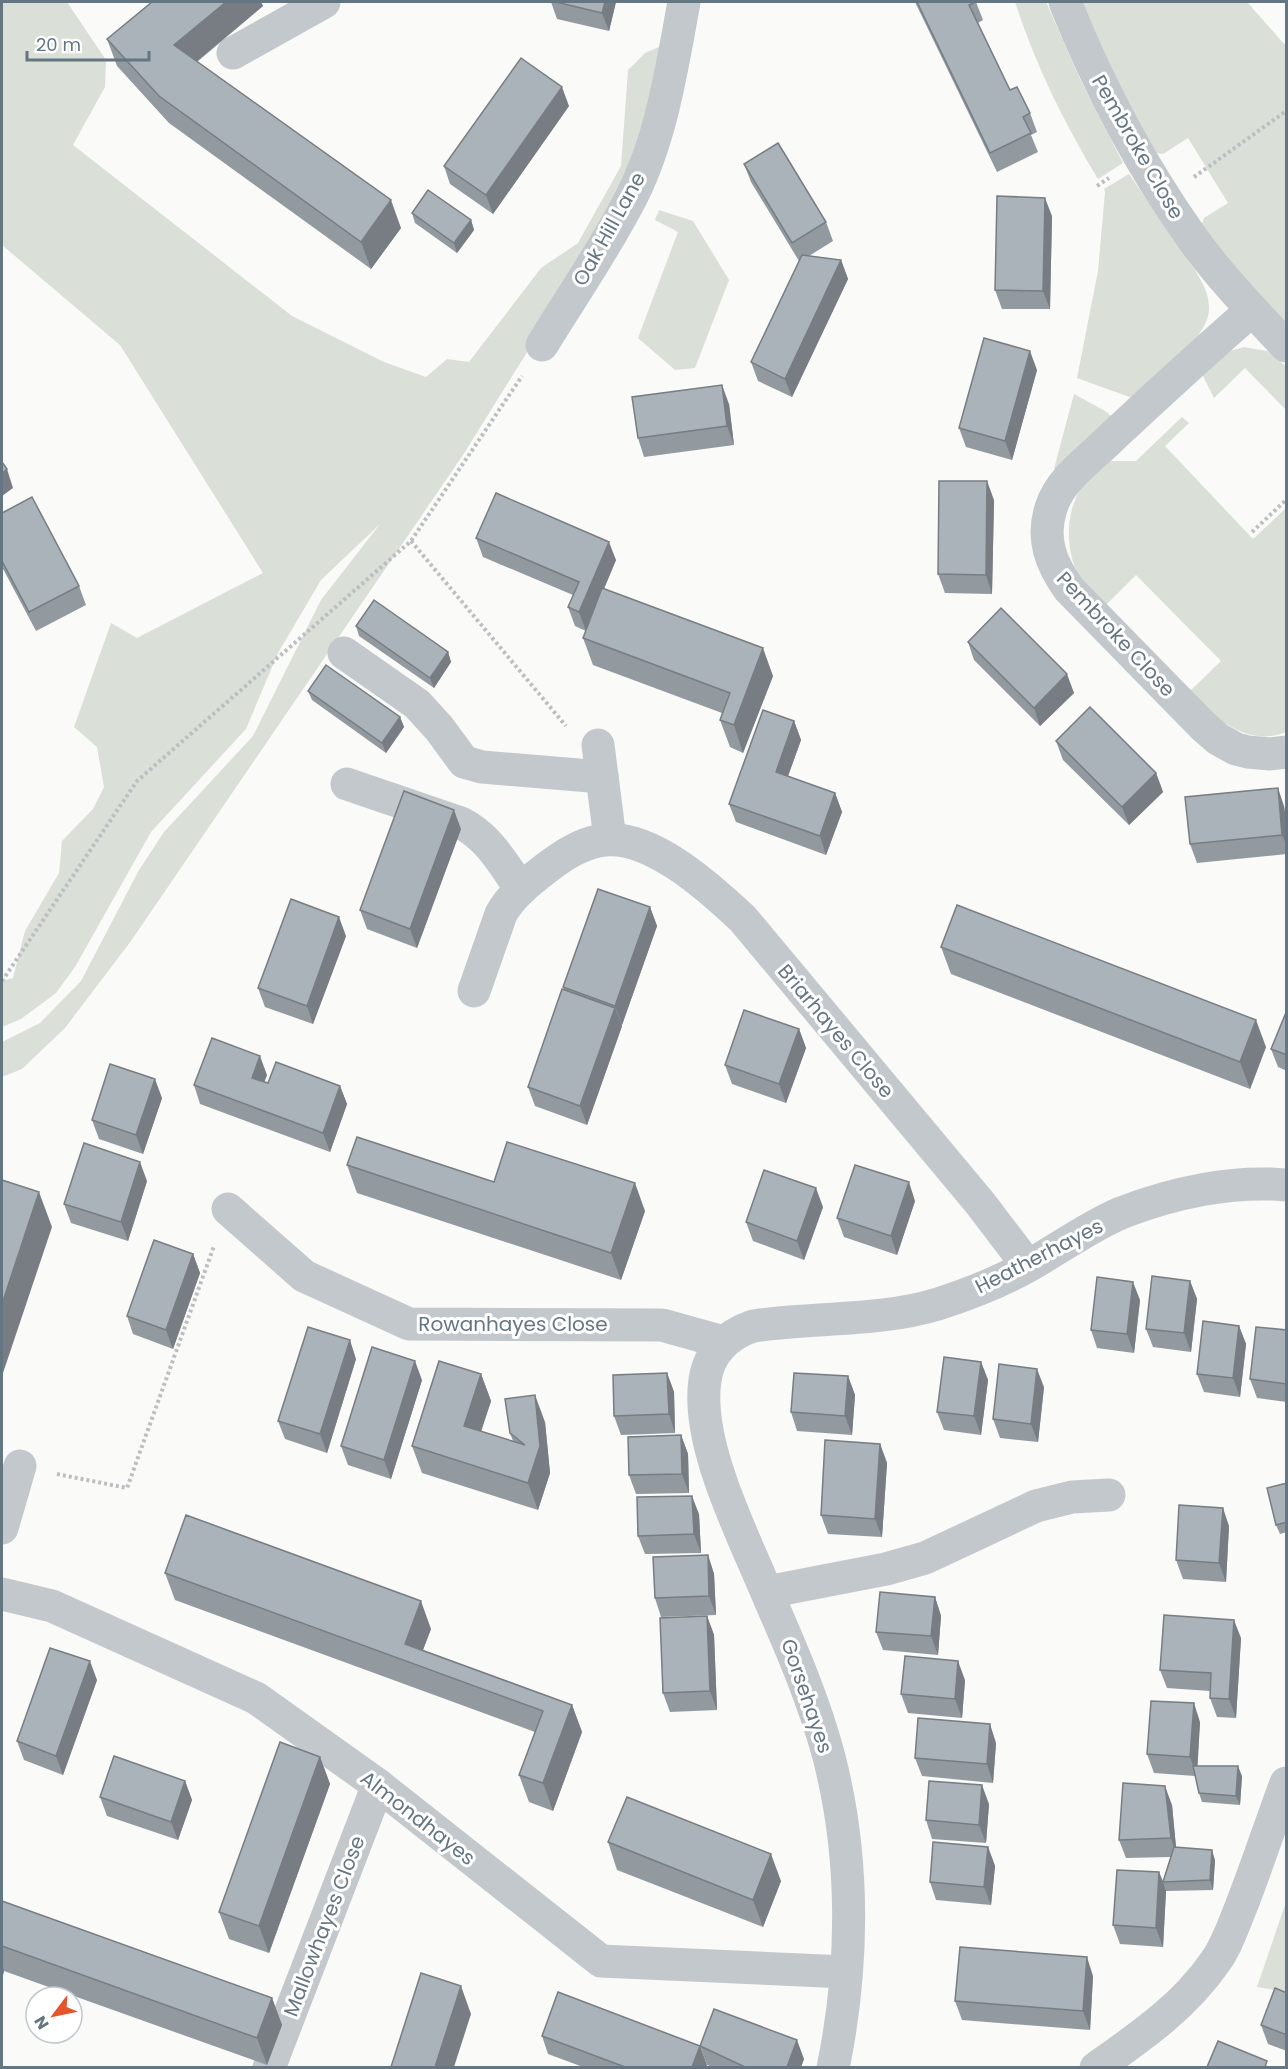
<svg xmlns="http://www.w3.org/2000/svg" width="1288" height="2069" font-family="Poppins,sans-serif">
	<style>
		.green { fill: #dadfd7 }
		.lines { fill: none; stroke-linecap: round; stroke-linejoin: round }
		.path { stroke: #bbbfc2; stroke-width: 4; stroke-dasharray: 3 3; stroke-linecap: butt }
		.minor { stroke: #c3c8cc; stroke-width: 33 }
		.wall { fill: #929a9f }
		.shaded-wall { fill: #777d82 }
		.building { fill: #aab3b9; stroke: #777d82; stroke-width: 1.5 }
		.labels { text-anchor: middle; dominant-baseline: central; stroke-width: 6; stroke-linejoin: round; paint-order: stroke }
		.street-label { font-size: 20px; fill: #657683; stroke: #fff }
	</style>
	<rect width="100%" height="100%" fill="#fafaf8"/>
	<g class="green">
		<path d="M2 2H67L106 60 105 87 73 145 292 316 384 362 426 377 447 359 469 362 541 268 578 243 621 166 628 70 645 53 668 43 612 216 463 455 131 941 65 1028 22 1069 2 1077V1042L40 1023 81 981 139 870 164 832 253 736 321 600 380 524 321 580 278 653 246 729 151 832 75 967 56 993 21 1019 2 1027V981L13 978 25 931 59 873 62 841 93 809 104 787 97 747 74 727 111 623 137 638 263 573 120 345 2 245Z"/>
		<path d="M1015 2H1046L1080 79 1123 163 1098 179C1064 123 1035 64 1015 2Z"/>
		<path d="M1081 2H1247L1286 46V323L1220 251 1202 224 1204 218 1228 203 1188 138 1163 154 1156 153 1120 89Z"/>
		<path d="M1129 174 1195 270C1202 282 1210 295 1209 310 1208 338 1155 379 1135 399L1077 378 1098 271 1105 192 1104 189Z"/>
		<path d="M659 210 693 221 729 280 695 368 675 370 638 338 678 232 655 220Z"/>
		<path d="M1244 347 1267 351 1286 366V410L1245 368 1214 398 1201 372 1226 352Z"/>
		<path d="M1074 394 1105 411 1115 419 1061 470 1054 469Z"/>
		<path d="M1182 417 1189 423 1165 446 1253 539 1286 508V732C1246 748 1216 717 1188 693L1221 661 1136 575 1103 608C1094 596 1082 584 1076 570 1065 543 1066 510 1083 485 1089 476 1098 469 1105 461H1136Z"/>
		<path d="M1286 1902V1992L1257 1987Z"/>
	</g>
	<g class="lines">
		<g class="path">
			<path d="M1194 177 1286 111"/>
			<path d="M1097 186 1109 178"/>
			<path d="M1252 532 1286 500"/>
			<path d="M411 541 566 726"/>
			<path d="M2 981 137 781 411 541 522 376"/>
			<path d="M57 1474 127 1488 214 1246"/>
		</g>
		<g class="minor">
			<path d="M1065 2C1098 84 1139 163 1190 235 1218 275 1253 311 1286 346"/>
			<path d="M233 53 324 2"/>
			<path d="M1252 310C1204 352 1157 395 1110 439 1090 459 1060 479 1051 508 1041 539 1051 564 1069 589L1203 726 1218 739 1236 749 1248 752 1270 754 1286 752"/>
			<path d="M542 345C572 296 606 247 632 196 662 136 672 67 684 2"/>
			<path d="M344 653 417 704 439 728 464 762 482 767 602 777"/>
			<path d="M598 745 610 839"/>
			<path d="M347 784 461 823C489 837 503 864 521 889"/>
			<path d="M474 991 501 914C512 894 531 880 549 866 564 855 579 845 598 841 647 830 710 888 743 919L980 1203 1028 1266"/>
			<path d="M228 1209 304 1276 409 1324 662 1325 723 1342"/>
			<path d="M2 1528 20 1466"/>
			<path d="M767 1592 886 1569 925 1558 1036 1506 1072 1497 1109 1495"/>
			<path d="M2 1594 52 1606 256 1698 378 1785 601 1961 846 1972"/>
			<path d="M269 2068 378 1785"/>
			<path d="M833 2068C854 1966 855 1858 829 1757 813 1696 786 1637 761 1579 738 1525 696 1440 705 1380 709 1352 727 1335 753 1326 814 1317 879 1322 938 1304 969 1294 1002 1281 1030 1265 1060 1248 1090 1226 1121 1213 1172 1193 1232 1180 1286 1185"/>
			<path d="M1096 2068C1140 2037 1184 2007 1215 1962 1226 1947 1232 1929 1239 1912 1256 1869 1270 1826 1286 1783"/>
		</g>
	</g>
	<g class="wall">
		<path d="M152 2H261L263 6 197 62 401 228 371 269 169 123 117 66 107 39Z"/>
		<path d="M551 2H616L609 31 557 19Z"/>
		<path d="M915 2H976L983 20 978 23 1010 90 1030 113 1037 132 1031 135 1038 152 997 172Z"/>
		<path d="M569 106 493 214 450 184 444 166Z"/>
		<path d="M744 164 826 222 833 241 809 256 841 260 848 279 792 397 758 381 751 362 799 261 751 182Z"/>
		<path d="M412 213 471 220 474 230 457 253 415 223Z"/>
		<path d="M1052 216 1050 309H1002L995 290Z"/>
		<path d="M1037 370 1012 460 966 447 959 428Z"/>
		<path d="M729 404 734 445 644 457 638 438Z"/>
		<path d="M994 500 992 594 945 593 938 574Z"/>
		<path d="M2 513 79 586 86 605 36 631 2 567Z"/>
		<path d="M476 538 616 560 604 589 773 676 743 753 730 747 720 720 722 713 593 665 583 638 586 631 575 626 568 607 573 595 483 557Z"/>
		<path d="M356 626 448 652 451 662 434 688 359 636Z"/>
		<path d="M968 642 1074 693 1040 726 974 660Z"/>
		<path d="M308 691 400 717 404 727 386 753 312 700Z"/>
		<path d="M794 721 801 740 788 776 835 793 842 812 826 855 736 822 729 804Z"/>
		<path d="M1056 741 1156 773 1163 792 1129 825 1063 760Z"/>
		<path d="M1284 806 1287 827V854L1197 863 1190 844Z"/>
		<path d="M461 829 417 948 367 929 360 910Z"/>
		<path d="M650 907 657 926 622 1025 621 1024 622 1026 587 1125 535 1106 528 1087 564 990 563 987Z"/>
		<path d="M346 936 313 1024 265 1007 258 988Z"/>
		<path d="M941 947 1266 1047 1250 1089 951 974Z"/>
		<path d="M1287 1010V1071L1278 1067 1271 1049Z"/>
		<path d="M799 1029 806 1048 786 1103 732 1084 725 1065Z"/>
		<path d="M267 1075 264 1082 268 1083 340 1086 347 1104 330 1152 200 1104 194 1085Z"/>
		<path d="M162 1098 143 1154 99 1139 92 1120Z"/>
		<path d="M347 1165 494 1182 645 1211 621 1280 357 1193Z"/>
		<path d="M147 1181 128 1241 71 1223 64 1204Z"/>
		<path d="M915 1201 897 1255 844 1237 837 1218Z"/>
		<path d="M823 1207 804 1260 753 1241 746 1222Z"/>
		<path d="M193 1254 200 1273 173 1349 133 1334 127 1316Z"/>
		<path d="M1190 1281 1197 1299 1191 1352 1153 1347 1146 1329Z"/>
		<path d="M1140 1300 1134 1353 1097 1348 1091 1330Z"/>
		<path d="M1239 1326 1246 1344 1240 1397 1204 1392 1197 1374Z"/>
		<path d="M1287 1330V1402L1257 1398 1250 1379Z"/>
		<path d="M356 1359 327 1453 285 1439 278 1421Z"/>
		<path d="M981 1362 988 1380 981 1435 944 1430 937 1412Z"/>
		<path d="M667 1373 674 1392 675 1433 621 1435 614 1416Z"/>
		<path d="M481 1374 491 1401 481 1431 513 1441 510 1433 545 1422 550 1473 538 1510 422 1473 412 1446Z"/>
		<path d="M848 1376 855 1395 852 1435 797 1431 791 1412Z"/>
		<path d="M422 1380 391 1479 348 1465 341 1446Z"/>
		<path d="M1044 1387 1038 1442 1000 1438 993 1419Z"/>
		<path d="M681 1435 688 1454 689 1493 636 1494 629 1475Z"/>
		<path d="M880 1444 887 1463 882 1537 828 1534 821 1515Z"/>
		<path d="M1287 1483V1532L1280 1534 1276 1525Z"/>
		<path d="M699 1514 701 1553 645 1554 638 1536Z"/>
		<path d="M1229 1526 1226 1582 1183 1579 1176 1560Z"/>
		<path d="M708 1555 714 1574 716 1615 661 1617 655 1598Z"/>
		<path d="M165 1573 431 1629 423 1650 572 1705 582 1732 553 1811 529 1802 519 1775 535 1732 175 1600Z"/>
		<path d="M935 1597 941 1616 938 1655 883 1650 876 1632Z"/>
		<path d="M707 1616 714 1635 717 1710 670 1712 663 1693Z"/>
		<path d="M1241 1638 1236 1718 1217 1717 1210 1698V1691L1167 1688 1160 1670Z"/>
		<path d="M97 1680 63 1775 24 1760 17 1741Z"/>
		<path d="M965 1680 962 1718 908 1713 901 1694Z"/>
		<path d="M1200 1722 1197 1766 1242 1776 1240 1805 1202 1802 1199 1793 1195 1776 1154 1773 1147 1754Z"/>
		<path d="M996 1743 993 1783 922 1776 915 1758Z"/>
		<path d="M320 1757 330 1784 269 1953 229 1939 219 1912Z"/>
		<path d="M185 1781 192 1800 178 1840 107 1816 100 1797Z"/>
		<path d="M989 1804 986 1843 932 1839 926 1820Z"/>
		<path d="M1172 1805 1176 1848 1215 1860 1213 1890 1166 1891 1163 1947 1120 1944 1113 1925 1159 1872 1163 1881 1171 1857 1126 1858 1119 1840Z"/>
		<path d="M608 1842 781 1881 763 1927 617 1870Z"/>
		<path d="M988 1847 995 1866 991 1905 936 1900 930 1882Z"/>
		<path d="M2 1901 272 1998 282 2025 267 2065 4 1971 2 1979Z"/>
		<path d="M1093 1976 1090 2030 962 2020 955 2001Z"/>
		<path d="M1287 1993V2051L1268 2044 1261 2025Z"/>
		<path d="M542 2036 707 2065 706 2067H583L548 2054Z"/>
		<path d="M700 2046 804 2059 801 2067H712L707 2065Z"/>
	</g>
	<g class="shaded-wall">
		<path d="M226 2H261L263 6 184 72 174 45Z"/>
		<path d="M605 2H616L609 31 602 13Z"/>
		<path d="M562 87 569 106 493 214 486 195Z"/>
		<path d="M1045 198 1052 216 1050 309 1043 291Z"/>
		<path d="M391 200 401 228 371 269 361 242Z"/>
		<path d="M471 220 474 230 457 253 454 243Z"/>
		<path d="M841 260 848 279 792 397 785 379Z"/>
		<path d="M1030 351 1037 370 1012 460 1005 441Z"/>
		<path d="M722 385 729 404 734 445 727 426Z"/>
		<path d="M7 469 13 488 2 496V473Z"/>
		<path d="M987 481 994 500 992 594 986 575Z"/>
		<path d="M609 542 616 560 586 631 579 612Z"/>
		<path d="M763 648 773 676 743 753 734 725Z"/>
		<path d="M448 652 451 662 434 688 430 678Z"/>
		<path d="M1067 674 1074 693 1040 726 1034 708Z"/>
		<path d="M400 717 404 727 386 753 382 743Z"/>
		<path d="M794 721 801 740 783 790 776 772Z"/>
		<path d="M1156 773 1163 792 1129 825 1122 807Z"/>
		<path d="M1278 788 1284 806 1287 827V846L1282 835Z"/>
		<path d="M835 793 842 812 826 855 820 836Z"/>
		<path d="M454 810 461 829 417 948 410 929Z"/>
		<path d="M650 907 657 926 622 1025 615 1006Z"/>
		<path d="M339 917 346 936 313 1024 307 1006Z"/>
		<path d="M615 1008 622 1026 587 1125 580 1106Z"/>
		<path d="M1256 1020 1266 1047 1250 1089 1240 1062Z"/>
		<path d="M799 1029 806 1048 786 1103 779 1084Z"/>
		<path d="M260 1056 267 1075 259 1096 252 1078Z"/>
		<path d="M155 1079 162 1098 143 1154 136 1135Z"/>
		<path d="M340 1086 347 1104 330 1152 323 1133Z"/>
		<path d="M140 1162 147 1181 128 1241 121 1222Z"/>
		<path d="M909 1182 915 1201 897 1255 891 1236Z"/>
		<path d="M635 1183 645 1211 621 1280 611 1253Z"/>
		<path d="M816 1188 823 1207 804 1260 797 1241Z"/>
		<path d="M39 1192 52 1227 2 1376V1304Z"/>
		<path d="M193 1254 200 1273 173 1349 166 1330Z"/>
		<path d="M1190 1281 1197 1299 1191 1352 1184 1333Z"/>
		<path d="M1133 1282 1140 1300 1134 1353 1127 1334Z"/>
		<path d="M1239 1326 1246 1344 1240 1397 1233 1378Z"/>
		<path d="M350 1340 356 1359 327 1453 320 1434Z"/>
		<path d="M415 1361 422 1380 391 1479 384 1460Z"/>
		<path d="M981 1362 988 1380 981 1435 974 1416Z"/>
		<path d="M1037 1369 1044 1387 1038 1442 1031 1424Z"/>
		<path d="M667 1373 674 1392 675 1433 669 1414Z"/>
		<path d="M481 1374 491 1401 474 1453 464 1426Z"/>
		<path d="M848 1376 855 1395 852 1435 845 1416Z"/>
		<path d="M535 1395 545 1422 550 1473 538 1510 528 1483Z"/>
		<path d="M681 1435 688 1454 689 1493 682 1474Z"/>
		<path d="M880 1444 887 1463 882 1537 875 1519Z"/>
		<path d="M692 1496 699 1514 701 1553 694 1534Z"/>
		<path d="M1223 1508 1229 1526 1226 1582 1219 1563Z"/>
		<path d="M708 1555 714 1574 716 1615 709 1596Z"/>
		<path d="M935 1597 941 1616 938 1655 931 1636Z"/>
		<path d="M421 1601 431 1629 417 1665 405 1644Z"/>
		<path d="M707 1616 714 1635 717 1710 710 1691Z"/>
		<path d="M1234 1620 1241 1638 1236 1718 1229 1699Z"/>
		<path d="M90 1661 97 1680 63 1775 56 1756Z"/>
		<path d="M958 1661 965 1680 962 1718 955 1699Z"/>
		<path d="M1194 1703 1200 1722 1197 1776 1190 1757Z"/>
		<path d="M572 1705 582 1732 553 1811 543 1783Z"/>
		<path d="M990 1724 996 1743 993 1783 987 1764Z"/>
		<path d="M320 1757 330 1784 269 1953 259 1926Z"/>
		<path d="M1238 1766 1242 1776 1240 1805 1236 1796Z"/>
		<path d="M185 1781 192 1800 178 1840 171 1822Z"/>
		<path d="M982 1785 989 1804 986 1843 979 1825Z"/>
		<path d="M1165 1786 1172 1805 1177 1857 1171 1838Z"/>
		<path d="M988 1847 995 1866 991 1905 984 1887Z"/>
		<path d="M1212 1850 1215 1860 1213 1890 1210 1880Z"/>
		<path d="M771 1854 781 1881 763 1927 753 1900Z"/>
		<path d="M1159 1872 1166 1891 1163 1947 1156 1928Z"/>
		<path d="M1087 1957 1093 1976 1090 2030 1083 2011Z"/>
		<path d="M2 1962 4 1971 2 1979Z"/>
		<path d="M461 1986 471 2014 454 2067H435Z"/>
		<path d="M272 1998 282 2025 267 2065 257 2038Z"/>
		<path d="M797 2040 804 2059 801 2067H787Z"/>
		<path d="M700 2046 707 2065 706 2067H692Z"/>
	</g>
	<g class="building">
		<path d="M152 2H226L174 45 391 200 361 242 159 96 107 39Z"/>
		<path d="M556 2H605L602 13Z"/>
		<path d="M917 2H975L969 5 1010 90 1017 87 1030 113 1023 117 1031 133 990 153Z"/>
		<path d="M521 58 562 87 486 195 444 166Z"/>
		<path d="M778 143 826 222 792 243 744 164Z"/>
		<path d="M428 190 471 220 454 243 412 213Z"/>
		<path d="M997 196 1045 198 1043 291 995 290Z"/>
		<path d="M802 255 841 260 785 379 751 362Z"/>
		<path d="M984 338 1030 351 1005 441 959 428Z"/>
		<path d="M722 385 727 426 638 438 632 397Z"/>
		<path d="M2 462 7 469 2 473Z"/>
		<path d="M939 481H987L986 575 938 574Z"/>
		<path d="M496 493 609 542 579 612 568 607 579 582 476 538Z"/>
		<path d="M32 497 79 586 29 612 2 561V513Z"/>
		<path d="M602 588 763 648 734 725 720 720 730 693 583 638Z"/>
		<path d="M374 600 448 652 430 678 356 626Z"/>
		<path d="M1001 608 1067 674 1034 708 968 642Z"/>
		<path d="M326 665 400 717 382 743 308 691Z"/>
		<path d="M1090 707 1156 773 1122 807 1056 741Z"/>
		<path d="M763 710 794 721 776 772 835 793 820 836 729 804Z"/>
		<path d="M1278 788 1282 835 1190 844 1185 797Z"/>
		<path d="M404 791 454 810 410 929 360 910Z"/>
		<path d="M598 889 650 907 615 1006 563 987Z"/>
		<path d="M291 899 339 917 307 1006 258 988Z"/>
		<path d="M957 905 1256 1020 1240 1062 941 947Z"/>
		<path d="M562 989 615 1008 580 1106 528 1087Z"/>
		<path d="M744 1010 799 1029 779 1084 725 1065Z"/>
		<path d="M1287 1010V1055L1271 1049Z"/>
		<path d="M212 1038 260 1056 252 1078 268 1083 276 1062 340 1086 323 1133 194 1085Z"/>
		<path d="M110 1064 155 1079 136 1135 92 1120Z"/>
		<path d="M357 1137 494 1182 507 1142 635 1183 611 1253 347 1165Z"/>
		<path d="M84 1143 140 1162 121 1222 64 1204Z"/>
		<path d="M855 1165 909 1182 891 1236 837 1218Z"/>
		<path d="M764 1170 816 1188 797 1241 746 1222Z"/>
		<path d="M2 1180 39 1192 2 1304Z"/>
		<path d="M154 1240 193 1254 166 1330 127 1316Z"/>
		<path d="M1152 1276 1190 1281 1184 1333 1146 1329Z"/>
		<path d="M1097 1277 1133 1282 1127 1334 1091 1330Z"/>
		<path d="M1203 1321 1239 1326 1233 1378 1197 1374Z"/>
		<path d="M308 1327 350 1340 320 1434 278 1421Z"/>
		<path d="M1256 1327 1287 1330V1384L1250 1379Z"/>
		<path d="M372 1347 415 1361 384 1460 341 1446Z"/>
		<path d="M944 1357 981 1362 974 1416 937 1412Z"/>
		<path d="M439 1361 481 1374 464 1426 525 1445 510 1433 505 1399 535 1395 540 1446 528 1483 412 1446Z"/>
		<path d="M999 1364 1037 1369 1031 1424 993 1419Z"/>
		<path d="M667 1373 669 1414 614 1416 613 1375Z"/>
		<path d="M794 1373 848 1376 845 1416 791 1412Z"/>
		<path d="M681 1435 682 1474 629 1475 628 1437Z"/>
		<path d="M825 1440 880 1444 875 1519 821 1515Z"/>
		<path d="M1287 1483V1522L1276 1525 1267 1488Z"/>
		<path d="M692 1496 694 1534 638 1536 637 1497Z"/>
		<path d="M1179 1505 1223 1508 1219 1563 1176 1560Z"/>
		<path d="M186 1515 421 1601 405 1644 572 1705 543 1783 519 1775 543 1711 165 1573Z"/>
		<path d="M708 1555 709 1596 655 1598 653 1557Z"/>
		<path d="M880 1592 935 1597 931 1636 876 1632Z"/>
		<path d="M1164 1615 1234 1620 1229 1699 1210 1698 1211 1673 1160 1670Z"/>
		<path d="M707 1616 710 1691 663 1693 660 1618Z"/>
		<path d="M50 1648 90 1661 56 1756 17 1741Z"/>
		<path d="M905 1656 958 1661 955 1699 901 1694Z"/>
		<path d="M1151 1701 1194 1703 1190 1757 1147 1754Z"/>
		<path d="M918 1718 990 1724 987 1764 915 1758Z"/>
		<path d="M280 1742 320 1757 259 1926 219 1912Z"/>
		<path d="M114 1756 185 1781 171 1822 100 1797Z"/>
		<path d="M1193 1766H1238L1236 1796 1199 1793Z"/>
		<path d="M929 1781 982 1785 979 1825 926 1820Z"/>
		<path d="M1123 1783 1165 1786 1171 1838 1119 1840Z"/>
		<path d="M627 1797 771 1854 753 1900 608 1842Z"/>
		<path d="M933 1842 988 1847 984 1887 930 1882Z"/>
		<path d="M1174 1847 1212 1850 1210 1880 1163 1882Z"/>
		<path d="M1117 1870 1159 1872 1156 1928 1113 1925Z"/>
		<path d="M2 1901 272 1998 257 2038 2 1946Z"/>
		<path d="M960 1947 1087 1957 1083 2011 955 2001Z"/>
		<path d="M421 1973 461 1986 435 2067H391Z"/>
		<path d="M1275 1988 1287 1993V2035L1261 2025Z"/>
		<path d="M558 1992 700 2046 692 2067H625L542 2036Z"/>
		<path d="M714 2009 797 2040 787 2067H745L700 2046Z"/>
		<path d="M1218 2041 1267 2061 1265 2067H1207Z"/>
	</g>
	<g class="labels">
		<g class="street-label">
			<text transform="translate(1138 147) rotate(60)">Pembroke Close</text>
			<text transform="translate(609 229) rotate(-61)">Oak Hill Lane</text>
			<text transform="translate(1116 634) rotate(47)">Pembroke Close</text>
			<text transform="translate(836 1031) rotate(50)">Briarhayes Close</text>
			<text transform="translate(1039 1256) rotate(-27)">Heatherhayes</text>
			<text x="513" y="1324">Rowanhayes Close</text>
			<text transform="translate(807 1696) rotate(71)">Gorsehayes</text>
			<text transform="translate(418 1818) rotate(38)">Almondhayes</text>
			<text transform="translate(324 1926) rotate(-69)">Mallowhayes Close</text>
		</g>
	</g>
	<rect width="1288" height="2069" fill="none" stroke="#657683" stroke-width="6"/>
	<g transform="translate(54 2015) rotate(238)"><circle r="28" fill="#ffffff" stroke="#c1c8cd" stroke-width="1.5"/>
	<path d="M0-4.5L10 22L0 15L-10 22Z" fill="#e4572e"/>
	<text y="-9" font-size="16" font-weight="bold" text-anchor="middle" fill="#657683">N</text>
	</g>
	<path d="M27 51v9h122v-9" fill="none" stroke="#657683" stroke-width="3"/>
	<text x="36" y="51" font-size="18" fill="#657683" stroke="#ffffff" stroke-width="4.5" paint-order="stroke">20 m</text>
</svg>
